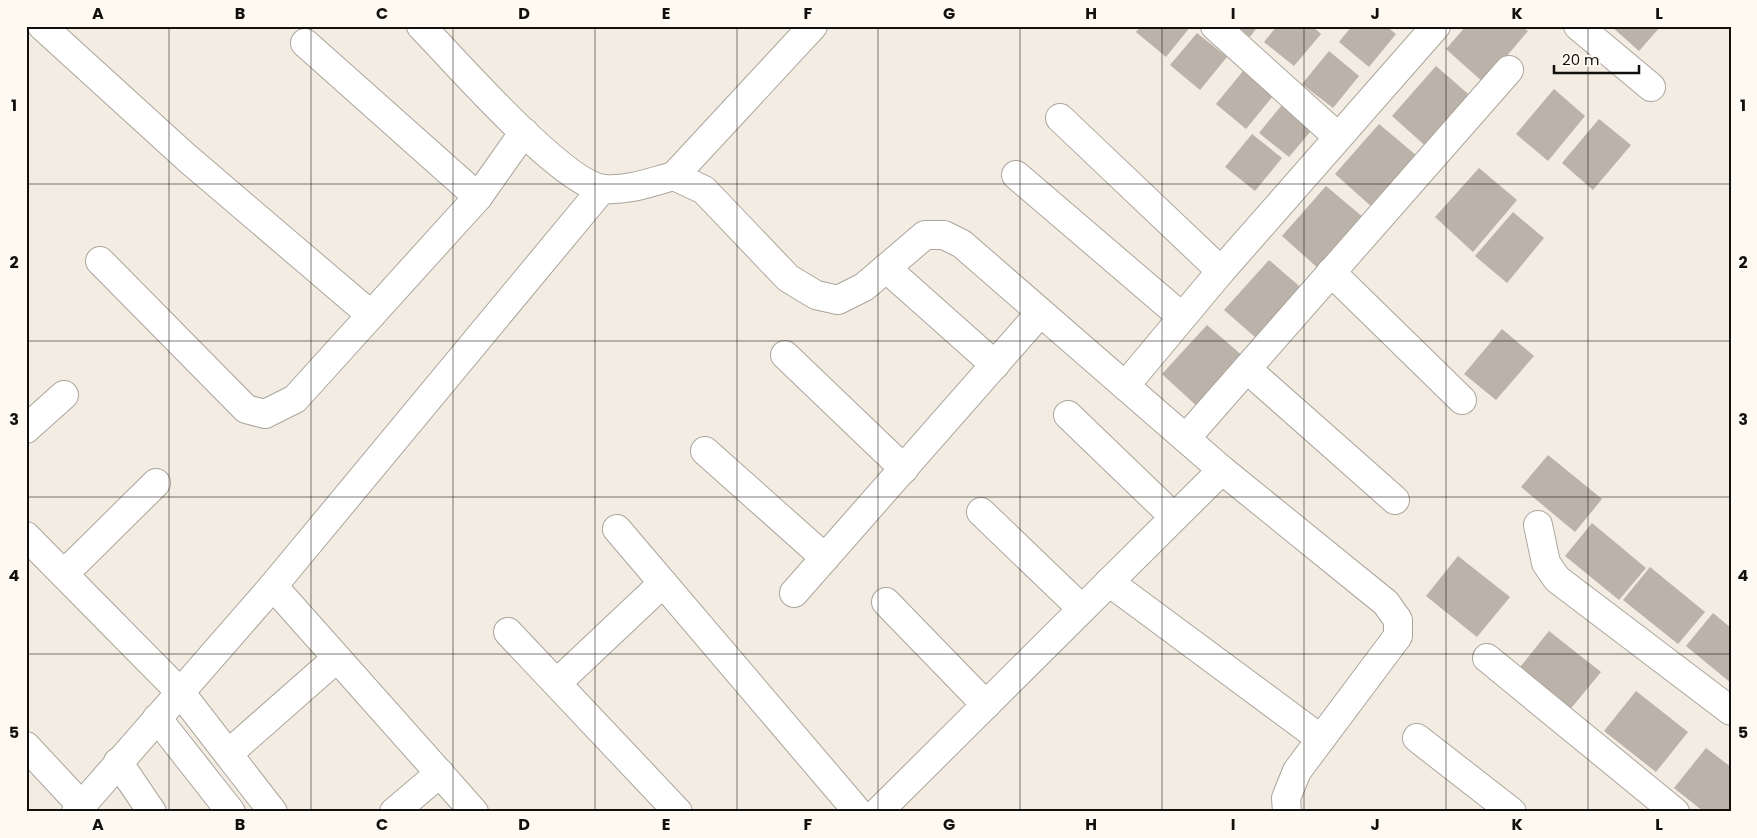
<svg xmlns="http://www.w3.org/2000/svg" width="1757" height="838" font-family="Poppins,sans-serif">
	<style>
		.building { fill: #bbb2aa }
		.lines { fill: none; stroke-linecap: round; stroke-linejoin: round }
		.street-casing { stroke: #aba59b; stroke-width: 30 }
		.street { stroke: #fff; stroke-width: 28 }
		.grid { fill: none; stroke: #12100d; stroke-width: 1; stroke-opacity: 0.55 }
		.neatline { fill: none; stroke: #12100d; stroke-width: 2 }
		.grid-label { font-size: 16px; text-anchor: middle; font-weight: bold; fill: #12100d }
	</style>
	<rect width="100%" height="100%" fill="#f2ece2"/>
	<g class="building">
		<path d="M1141 26H1191L1166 57 1136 32Z"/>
		<path d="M1237 26H1258L1250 37Z"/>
		<path d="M1277 26H1312L1321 34 1294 66 1264 42Z"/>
		<path d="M1352 26H1386L1396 34 1369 67 1339 42Z"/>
		<path d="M1466 26H1521L1528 31 1484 83 1446 49Z"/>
		<path d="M1611 26H1661L1639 51Z"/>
		<path d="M1197 33 1227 57 1200 90 1170 65Z"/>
		<path d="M1329 51 1359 76 1333 108 1302 84Z"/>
		<path d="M1436 66 1474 99 1430 150 1392 116Z"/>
		<path d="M1243 71 1273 96 1246 129 1216 104Z"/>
		<path d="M1554 89 1585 116 1548 161 1516 134Z"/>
		<path d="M1286 100 1316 125 1289 157 1259 133Z"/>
		<path d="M1599 119 1631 145 1593 190 1562 163Z"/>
		<path d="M1379 124 1417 156 1373 208 1335 174Z"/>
		<path d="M1252 134 1282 158 1255 191 1225 167Z"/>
		<path d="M1479 168 1517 200 1473 252 1435 217Z"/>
		<path d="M1326 186 1364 218 1320 270 1282 236Z"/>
		<path d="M1513 212 1544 238 1507 283 1475 256Z"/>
		<path d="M1269 260 1306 292 1263 344 1224 310Z"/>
		<path d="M1207 325 1244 357 1200 409 1162 374Z"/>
		<path d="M1502 329 1534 356 1496 400 1464 374Z"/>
		<path d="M1548 455 1602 499 1575 532 1521 487Z"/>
		<path d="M1592 523 1646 568 1619 600 1565 556Z"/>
		<path d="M1458 556 1510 597 1477 637 1426 596Z"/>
		<path d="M1650 567 1705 612 1678 644 1623 600Z"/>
		<path d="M1713 613 1731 628V683L1686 646Z"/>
		<path d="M1549 631 1601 672 1568 712 1517 671Z"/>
		<path d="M1636 691 1688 732 1656 772 1604 731Z"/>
		<path d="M1706 748 1731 767V812H1704L1674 788Z"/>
	</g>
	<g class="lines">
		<defs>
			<g id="street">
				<path d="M42 26 187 158 371 315"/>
				<path d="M421 26C454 60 563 185 604 189 628 191 651 182 674 176L704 190 788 278 816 295 838 300 864 287 925 235H944L962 244 1222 470 1386 603 1398 620V636L1297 771 1286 798 1287 812"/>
				<path d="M1215 26 1338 137"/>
				<path d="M1578 26 1651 87"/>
				<path d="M305 43 478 197"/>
				<path d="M1060 118 1221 271"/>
				<path d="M1016 175 1182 317"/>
				<path d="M674 176 813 26"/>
				<path d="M100 261 246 409 265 414 295 399 478 197 524 132"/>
				<path d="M886 268 995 365"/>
				<path d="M1331 272 1462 400"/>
				<path d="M785 355 904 469"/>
				<path d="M1247 369 1395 500"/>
				<path d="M1125 386 1221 271 1436 26"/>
				<path d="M1068 415 1174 517"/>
				<path d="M26 429 64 395"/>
				<path d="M1186 438 1509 70"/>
				<path d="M705 451 825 558"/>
				<path d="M981 512 1082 609"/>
				<path d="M1538 525 1546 563 1557 579 1731 711"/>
				<path d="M617 529 858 812"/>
				<path d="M26 536 180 692 273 812"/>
				<path d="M64 574 156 483"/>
				<path d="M1109 582 1321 739"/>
				<path d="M273 586 474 812"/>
				<path d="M794 593 1040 313"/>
				<path d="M886 602 986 705"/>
				<path d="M508 632 678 812"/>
				<path d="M1487 658 1675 812"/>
				<path d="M557 683 663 583"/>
				<path d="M157 718 231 812"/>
				<path d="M1417 738 1512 812"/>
				<path d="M26 746 81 805"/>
				<path d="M228 754 337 658"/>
				<path d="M118 762 152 812"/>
				<path d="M76 812 273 586 602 189"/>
				<path d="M394 812 440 773"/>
				<path d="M878 812 1222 470"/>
			</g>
		</defs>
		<use href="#street" class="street-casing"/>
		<use href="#street" class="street"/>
	</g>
	<path class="grid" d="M169 26V812M311 26V812M453 26V812M595 26V812M737 26V812M878 26V812M1020 26V812M1162 26V812M1304 26V812M1446 26V812M1588 26V812M26 184H1731M26 341H1731M26 497H1731M26 654H1731"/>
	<rect width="1757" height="838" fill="none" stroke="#fef9f1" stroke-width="55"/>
	<path d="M1554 65v8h85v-8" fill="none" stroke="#12100d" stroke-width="2.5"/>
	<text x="1562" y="65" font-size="15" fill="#12100d" stroke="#fef9f1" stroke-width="4" paint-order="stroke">20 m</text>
	<rect x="28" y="28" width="1702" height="782" class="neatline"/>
	<g class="grid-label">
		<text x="98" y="19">A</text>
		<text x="240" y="19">B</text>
		<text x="382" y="19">C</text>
		<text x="524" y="19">D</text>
		<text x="666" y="19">E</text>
		<text x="808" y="19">F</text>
		<text x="949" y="19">G</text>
		<text x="1091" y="19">H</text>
		<text x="1233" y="19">I</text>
		<text x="1375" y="19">J</text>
		<text x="1517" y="19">K</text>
		<text x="1659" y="19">L</text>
		<text x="14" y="111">1</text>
		<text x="1743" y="111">1</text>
		<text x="14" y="268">2</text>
		<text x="1743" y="268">2</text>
		<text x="14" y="425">3</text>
		<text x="1743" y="425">3</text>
		<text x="14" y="581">4</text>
		<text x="1743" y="581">4</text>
		<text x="14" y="738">5</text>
		<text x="1743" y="738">5</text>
		<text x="98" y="830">A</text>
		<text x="240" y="830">B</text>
		<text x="382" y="830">C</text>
		<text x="524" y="830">D</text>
		<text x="666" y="830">E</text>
		<text x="808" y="830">F</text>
		<text x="949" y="830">G</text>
		<text x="1091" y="830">H</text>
		<text x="1233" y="830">I</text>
		<text x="1375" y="830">J</text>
		<text x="1517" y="830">K</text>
		<text x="1659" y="830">L</text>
	</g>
</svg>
